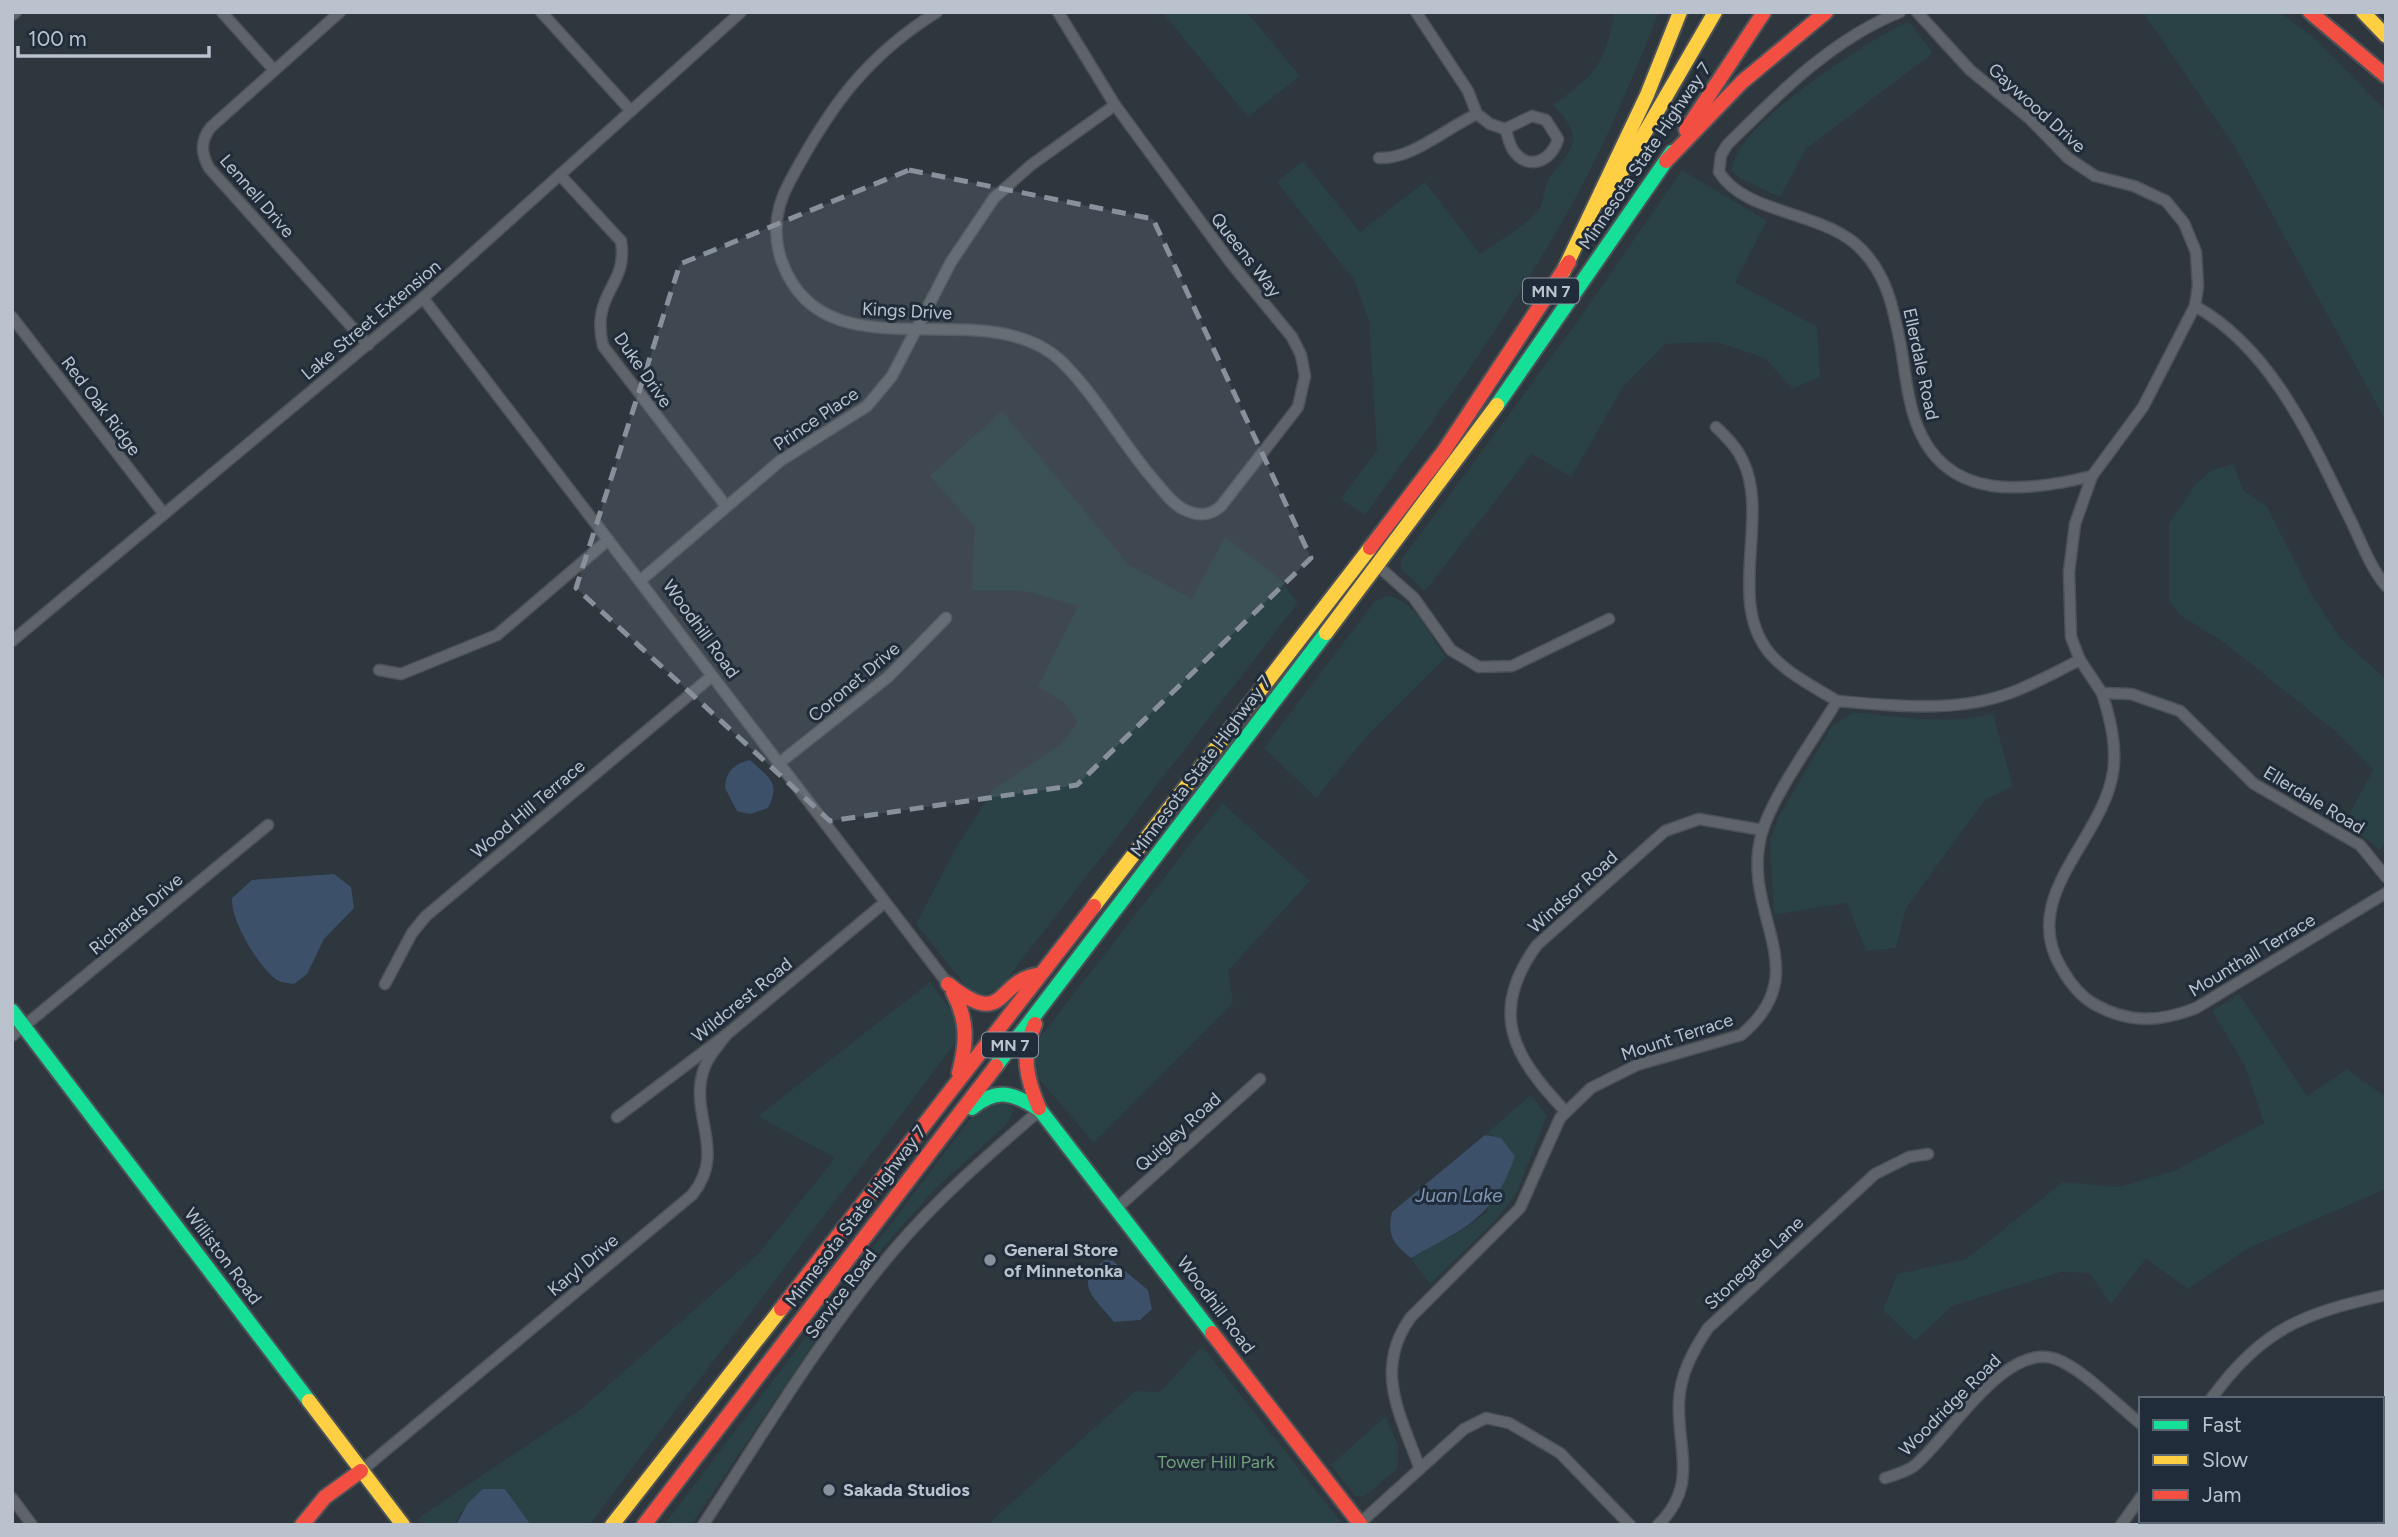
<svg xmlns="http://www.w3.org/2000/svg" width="2398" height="1537" font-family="Figtree,sans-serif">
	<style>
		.green { fill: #2a4145 }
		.water { fill: #3c506a }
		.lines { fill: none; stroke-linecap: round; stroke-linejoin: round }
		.street-casing { stroke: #4c5258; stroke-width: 13 }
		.fast-casing { stroke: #4c5258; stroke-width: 18 }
		.slow-casing { stroke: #4c5258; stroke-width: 18 }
		.jam-casing { stroke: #4c5258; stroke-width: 18 }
		.street { stroke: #5f646b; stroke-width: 10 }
		.fast { stroke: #16e098; stroke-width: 14 }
		.slow { stroke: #ffcf43; stroke-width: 14 }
		.jam { stroke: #f24e42; stroke-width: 14 }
		.marked { fill: #88919b; fill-opacity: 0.2; stroke: #88919b; stroke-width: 5; stroke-dasharray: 14 9; stroke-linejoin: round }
		.poi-dot { fill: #88919b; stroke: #202c3a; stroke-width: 2.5 }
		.labels { text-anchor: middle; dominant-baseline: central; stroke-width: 6; stroke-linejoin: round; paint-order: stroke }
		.shield { fill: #202c3a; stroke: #8b95a1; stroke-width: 2 }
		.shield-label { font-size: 16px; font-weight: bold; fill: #b9c2cd }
		.street-label { font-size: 18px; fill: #b9c2cd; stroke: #202c3a }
		.poi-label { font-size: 18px; font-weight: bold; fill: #b9c2cd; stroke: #202c3a; text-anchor: start }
		.park-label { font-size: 18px; fill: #709f79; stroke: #202c3a }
		.water-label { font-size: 19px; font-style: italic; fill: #8098b5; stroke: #202c3a }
	</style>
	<rect width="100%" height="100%" fill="#2e363e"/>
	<g class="green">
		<path d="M1162 12H1247L1300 76 1248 117Z"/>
		<path d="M1614 12H1659C1630 86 1599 160 1558 229 1500 329 1433 422 1365 515L1341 499 1377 450 1369 321 1354 280 1277 182 1303 161 1360 232 1425 182 1480 254C1498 241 1522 228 1537 212 1545 203 1543 187 1550 177 1574 146 1585 138 1553 105 1596 74 1605 65 1614 12Z"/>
		<path d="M2143 12H2279L2314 37 2386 111V421L2236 149Z"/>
		<path d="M1904 23H1910L1933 53 1806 149 1780 197 1742 180 1732 171C1730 128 1867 42 1904 23Z"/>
		<path d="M1682 170 1767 221 1735 282 1817 327 1820 377 1792 389 1765 358 1716 342 1665 344 1623 387 1571 477 1532 454 1425 591 1401 569V560L1572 329Z"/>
		<path d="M1002 411 1129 565 1192 599 1225 537 1281 580 1298 603 1001 987 984 995 970 991 916 924 957 846 993 790 1061 744 1078 722 1064 702 1038 687 1078 606 1026 591 972 590 975 527 930 476Z"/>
		<path d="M2234 464 2243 490 2267 507 2311 593 2341 639 2386 679V840L2380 850 2345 822 2373 770 2336 732 2226 644 2179 614 2169 600V523L2196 484 2212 470Z"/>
		<path d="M1386 596C1415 598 1430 636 1446 657L1367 736 1316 798 1264 748 1375 601Z"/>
		<path d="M1853 712C1901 717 1946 725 1993 714L2013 786 1985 800 1906 908 1896 948 1866 951 1847 903 1774 915 1770 842 1778 818 1832 726Z"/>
		<path d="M1222 803 1310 881 1228 971 1233 1003 1094 1143 1037 1077 1033 1062 1040 1037Z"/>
		<path d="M930 982C943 1001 965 1021 954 1045L589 1525H531L505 1489H483L458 1516 456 1525H421L417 1519 581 1409 759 1253 835 1158 758 1116Z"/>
		<path d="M2239 994 2307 1096 2347 1069 2386 1097V1189L2247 1249 2188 1289 2146 1259 2111 1304 2089 1273 2061 1272 1952 1306 1915 1341 1883 1310 1897 1274 1966 1259 2063 1182 2119 1187 2176 1170 2264 1123 2245 1066 2212 1011Z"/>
		<path d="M1531 1095 1547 1116 1517 1192 1497 1219 1430 1284 1411 1258 1468 1226 1487 1212 1493 1135H1485Z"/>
		<path d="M1003 1100 1014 1109 1007 1124 935 1189 864 1269 691 1525H664L976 1111 994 1101Z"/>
		<path d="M1202 1346 1341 1522 1338 1525H987L1135 1391 1160 1392Z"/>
		<path d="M1386 1416 1398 1445V1468L1364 1497 1355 1496 1331 1465Z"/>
	</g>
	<g class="water">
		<path d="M750 760C769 778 781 782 768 808L750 814 737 811 725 788C725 772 735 763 750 760Z"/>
		<path d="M334 874 351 887 354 908 324 939 307 974 294 984C288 983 282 983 277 980 259 968 230 919 232 898L252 880Z"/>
		<path d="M1485 1135 1501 1138 1515 1156C1493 1219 1466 1227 1411 1258 1393 1243 1387 1236 1392 1212Z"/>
		<path d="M1105 1260 1113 1261 1148 1290 1152 1309 1140 1320 1114 1322C1095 1298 1071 1283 1105 1260Z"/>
		<path d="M483 1489H505L531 1525H456L468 1503Z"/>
	</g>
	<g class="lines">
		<defs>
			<g id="street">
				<path d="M222 12 274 70"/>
				<path d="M340 12 211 127C200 141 201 153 209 168L368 345"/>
				<path d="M541 12 631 111"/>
				<path d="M937 12C866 56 829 108 790 181 776 206 772 234 782 262 826 383 991 285 1066 366 1099 400 1122 443 1153 479 1162 489 1170 502 1183 509 1197 516 1209 517 1221 506L1298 407 1305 376 1301 355 1292 337 1231 263 1115 105 1058 12"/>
				<path d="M1416 12 1468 91 1477 114 1490 124 1505 129 1532 116 1546 120 1558 139C1552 161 1528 172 1513 150 1509 144 1508 135 1505 129"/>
				<path d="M1900 12C1832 39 1777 95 1727 145L1721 155 1719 172C1745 215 1826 211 1862 250 1887 276 1893 307 1900 342 1905 369 1907 399 1917 425 1947 503 2027 492 2092 476"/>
				<path d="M1917 12 1970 70 2030 119 2068 158 2095 176 2134 186 2166 201 2184 223 2196 252 2198 286 2195 306 2143 407 2092 476 2075 524 2069 572 2071 637 2080 660 2102 693 2131 694 2180 711 2254 784 2360 845 2386 877"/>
				<path d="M12 15 16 12"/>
				<path d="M1379 158C1411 160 1446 128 1477 114"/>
				<path d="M560 175 621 241C629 286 590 292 603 346L726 506"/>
				<path d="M423 298 948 984"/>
				<path d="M2195 306C2272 349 2311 439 2348 515 2360 538 2369 566 2386 586"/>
				<path d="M12 317 164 514"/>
				<path d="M1716 427C1726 437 1737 447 1743 461 1771 519 1723 606 1774 658 1792 676 1816 688 1837 701"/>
				<path d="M1378 566 1414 598 1451 650 1479 667 1512 666 1609 619"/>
				<path d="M641 580 780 461 867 406 892 376 951 262 994 198 1031 165 1115 105"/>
				<path d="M12 641 423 298 741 12"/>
				<path d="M379 670 401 674 497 635 608 540"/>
				<path d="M2102 693C2110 718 2117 745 2113 772 2103 840 2017 897 2062 969 2070 983 2080 996 2094 1004 2129 1024 2160 1022 2196 1008L2386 893"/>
				<path d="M778 764 888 677 946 618"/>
				<path d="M385 984 412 933 426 916 712 676"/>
				<path d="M12 1036 268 825"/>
				<path d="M1565 1111C1514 1057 1487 1013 1537 945L1665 831 1699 819 1762 830"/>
				<path d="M617 1117 726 1035 884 903"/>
				<path d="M1117 1208 1260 1079"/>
				<path d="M2211 1399C2262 1328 2304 1313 2386 1295"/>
				<path d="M1420 1469C1400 1414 1373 1369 1411 1317L1520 1208 1560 1118 1591 1088 1637 1065 1741 1035C1818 971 1741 916 1761 836 1770 799 1816 736 1837 701 1894 706 1956 713 2010 693 2035 684 2057 671 2080 660"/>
				<path d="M361 1471 692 1195C729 1150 686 1113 705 1066 710 1054 719 1045 726 1035"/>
				<path d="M1885 1478C1895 1475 1906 1472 1914 1466 1950 1436 2005 1341 2056 1359 2083 1369 2117 1405 2141 1424"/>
				<path d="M12 1498 32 1525"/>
				<path d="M2289 1521 2307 1525"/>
				<path d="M1360 1523 1464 1429 1486 1418 1509 1423 1560 1453 1630 1525"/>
				<path d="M703 1525C764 1432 822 1335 894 1250 938 1198 989 1154 1040 1110"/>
				<path d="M1658 1525C1699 1485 1677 1450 1679 1402 1680 1374 1693 1351 1708 1328L1875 1174 1909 1157 1928 1154"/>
				<path d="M2121 1525 2141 1497"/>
			</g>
			<g id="fast">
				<path d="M1497 405 1672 152"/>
				<path d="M12 1011 309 1401"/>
				<path d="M996 1066 1326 633"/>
				<path d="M972 1108C997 1087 1014 1093 1040 1110"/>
				<path d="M1040 1110 1212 1333"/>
			</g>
			<g id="slow">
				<path d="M2363 12 2386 36"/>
				<path d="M1605 201 1715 12"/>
				<path d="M1563 272 1647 95 1680 12"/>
				<path d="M1326 633 1497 405"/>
				<path d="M1094 906 1370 548"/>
				<path d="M309 1401 403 1525"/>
				<path d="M612 1525 781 1309"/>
			</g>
			<g id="jam">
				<path d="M2310 12 2386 76"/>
				<path d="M1686 130 1764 12"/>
				<path d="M1666 161 1742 82 1826 12"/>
				<path d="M1370 548 1444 451 1569 262"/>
				<path d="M948 984C1006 1030 995 982 1037 975"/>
				<path d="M953 992C968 1021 967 1042 959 1073"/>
				<path d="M1035 1024C1021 1055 1026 1077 1039 1108"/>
				<path d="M781 1309 1094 906"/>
				<path d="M1212 1333 1361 1525"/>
				<path d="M302 1525 325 1497 361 1471"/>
				<path d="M644 1525 996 1066"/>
			</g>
		</defs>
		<use href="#street" class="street-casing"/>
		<use href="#fast" class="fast-casing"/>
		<use href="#slow" class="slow-casing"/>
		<use href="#jam" class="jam-casing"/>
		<use href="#street" class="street"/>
		<use href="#fast" class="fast"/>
		<use href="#slow" class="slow"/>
		<use href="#jam" class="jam"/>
	</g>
	<path class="marked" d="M909 170 1153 219 1311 558 1077 785 830 821 576 588 680 264Z"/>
	<g class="poi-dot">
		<circle cx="990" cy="1260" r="7"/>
		<circle cx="829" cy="1490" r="7"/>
	</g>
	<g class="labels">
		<g class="shield">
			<rect x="1523" y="278.5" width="56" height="25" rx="5"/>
			<rect x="982" y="1032.5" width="56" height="25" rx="5"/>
		</g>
		<g class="shield-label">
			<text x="1551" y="291">MN 7</text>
			<text x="1010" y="1045">MN 7</text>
		</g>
		<g class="street-label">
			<text transform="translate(2037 108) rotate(42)">Gaywood Drive</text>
			<text transform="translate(1645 156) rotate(-56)">Minnesota State Highway 7</text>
			<text transform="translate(257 196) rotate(49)">Lennell Drive</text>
			<text transform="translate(1246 255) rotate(52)">Queens Way</text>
			<text transform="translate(907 311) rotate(3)">Kings Drive</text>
			<text transform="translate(371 320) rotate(-40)">Lake Street Extension</text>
			<text transform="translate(1921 364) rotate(78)">Ellerdale Road</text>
			<text transform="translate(643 370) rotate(55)">Duke Drive</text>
			<text transform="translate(101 406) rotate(53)">Red Oak Ridge</text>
			<text transform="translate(816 419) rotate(-34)">Prince Place</text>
			<text transform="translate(701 629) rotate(54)">Woodhill Road</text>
			<text transform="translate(854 682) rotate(-40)">Coronet Drive</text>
			<text transform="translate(1201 766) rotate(-53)">Minnesota State Highway 7</text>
			<text transform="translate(2314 800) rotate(31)">Ellerdale Road</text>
			<text transform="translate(528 809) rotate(-40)">Wood Hill Terrace</text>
			<text transform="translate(1573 892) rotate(-42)">Windsor Road</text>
			<text transform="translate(136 914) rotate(-40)">Richards Drive</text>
			<text transform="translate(2252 955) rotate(-31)">Mounthall Terrace</text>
			<text transform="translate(742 1000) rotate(-39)">Wildcrest Road</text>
			<text transform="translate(1677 1037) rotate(-18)">Mount Terrace</text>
			<text transform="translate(1178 1132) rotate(-42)">Quigley Road</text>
			<text transform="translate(856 1216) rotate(-53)">Minnesota State Highway 7</text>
			<text transform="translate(223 1256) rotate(53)">Williston Road</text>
			<text transform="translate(1754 1263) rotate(-43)">Stonegate Lane</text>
			<text transform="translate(583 1265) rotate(-40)">Karyl Drive</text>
			<text transform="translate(841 1294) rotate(-53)">Service Road</text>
			<text transform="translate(1216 1305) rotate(53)">Woodhill Road</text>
			<text transform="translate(1950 1405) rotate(-45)">Woodridge Road</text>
		</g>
		<g class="poi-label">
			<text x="1004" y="1250">General Store<tspan x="1004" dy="21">of Minnetonka</tspan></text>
			<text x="843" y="1490">Sakada Studios</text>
		</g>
		<g class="park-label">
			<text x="1216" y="1462">Tower Hill Park</text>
		</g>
		<g class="water-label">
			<text x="1459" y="1195">Juan Lake</text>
		</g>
	</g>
	<rect width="2398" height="1537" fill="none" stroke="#b9c2cd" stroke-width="28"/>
	<rect x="2139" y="1397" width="245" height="126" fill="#202c3a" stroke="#5d6875" stroke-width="2"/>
	<rect x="2153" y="1420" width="35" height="10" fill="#16e098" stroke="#5d6875" stroke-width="2"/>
	<text x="2202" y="1432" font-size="21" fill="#b9c2cd">Fast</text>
	<rect x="2153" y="1455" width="35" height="10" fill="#ffcf43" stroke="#5d6875" stroke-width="2"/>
	<text x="2202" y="1467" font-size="21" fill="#b9c2cd">Slow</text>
	<rect x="2153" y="1490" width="35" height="10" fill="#f24e42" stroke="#5d6875" stroke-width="2"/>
	<text x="2202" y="1502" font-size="21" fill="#b9c2cd">Jam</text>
	<path d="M18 46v10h191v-10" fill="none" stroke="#b9c2cd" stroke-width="3.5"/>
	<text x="28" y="46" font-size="21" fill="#b9c2cd" stroke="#202c3a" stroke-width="5" paint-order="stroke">100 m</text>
</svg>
